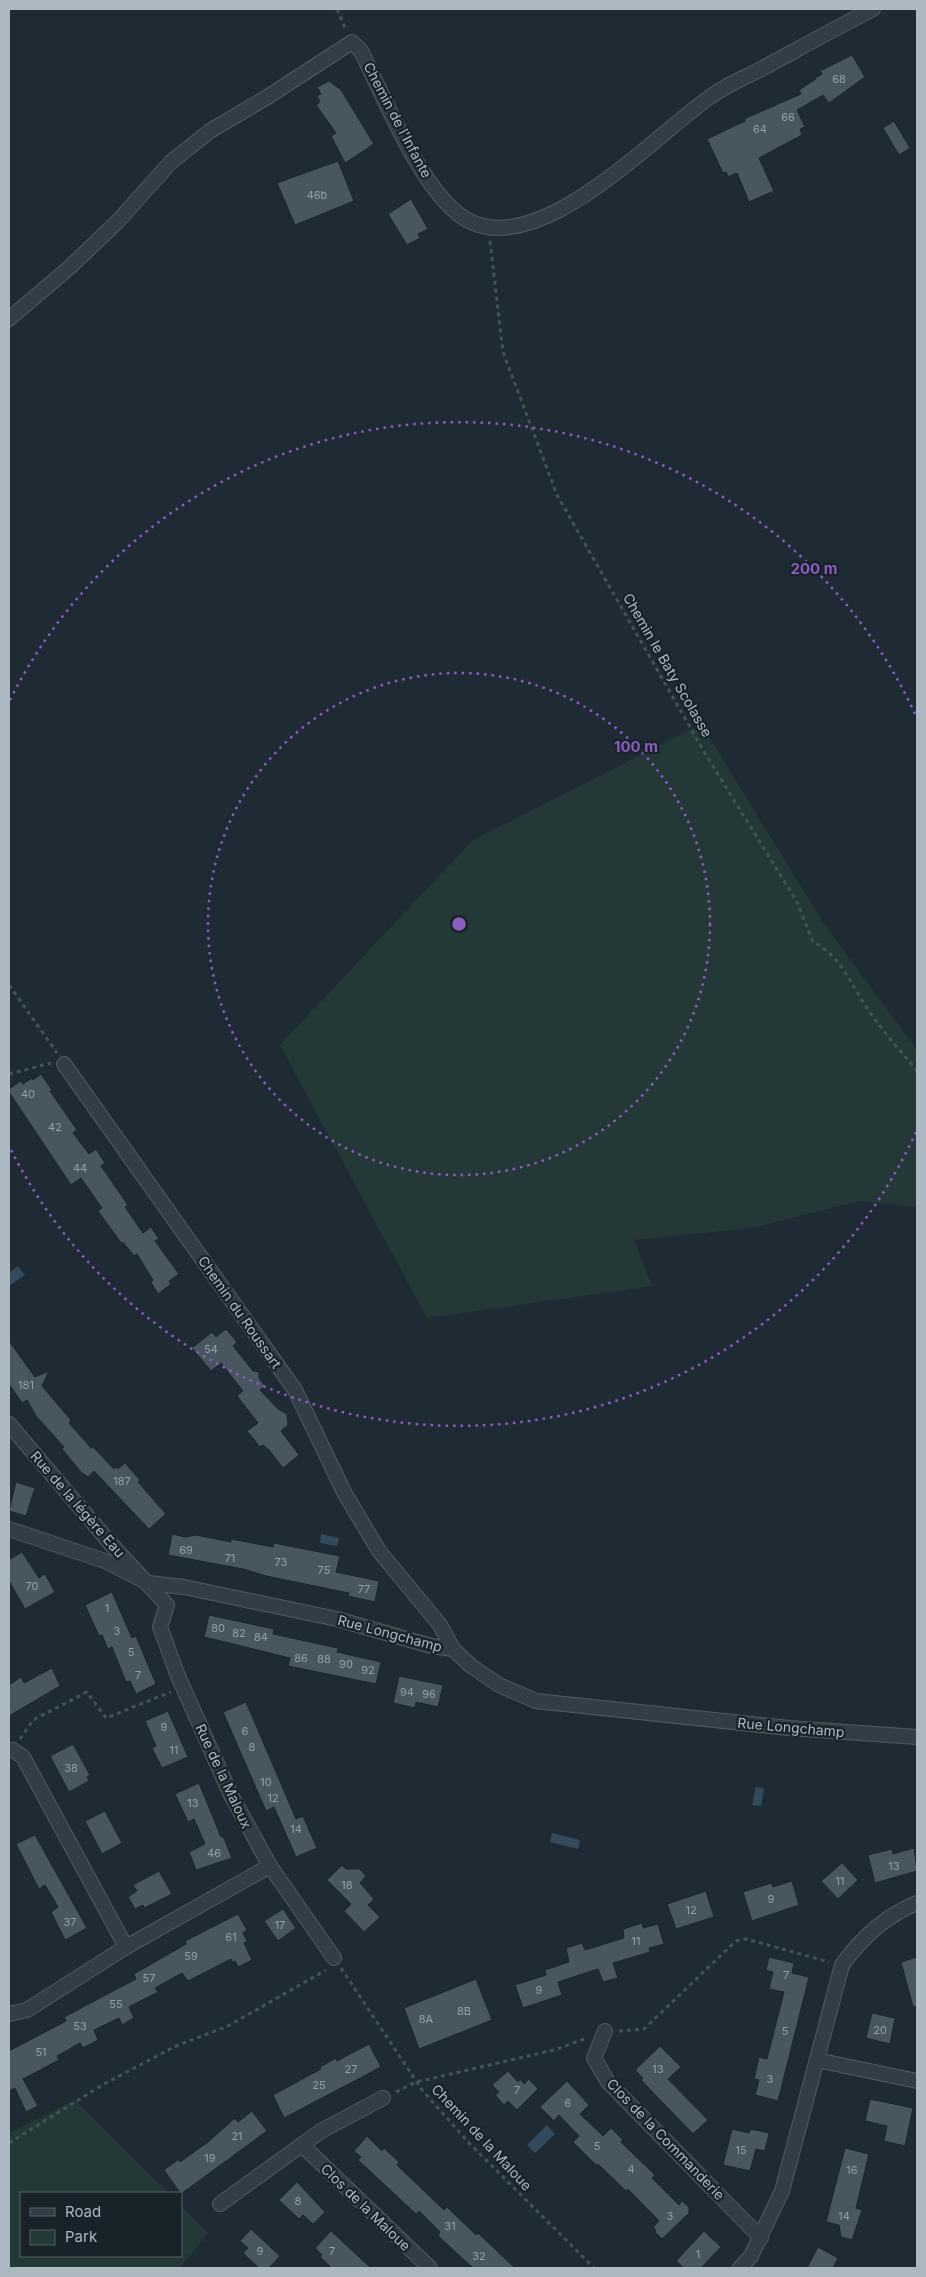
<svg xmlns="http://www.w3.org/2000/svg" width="926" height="2277" font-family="Inter,sans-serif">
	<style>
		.green { fill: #243937 }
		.water { fill: #334a5c }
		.building { fill: #485660; stroke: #1a242b }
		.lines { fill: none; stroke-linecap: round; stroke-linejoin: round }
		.minor-casing { stroke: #505b63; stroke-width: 16 }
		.path { stroke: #415454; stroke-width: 3; stroke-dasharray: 4 4; stroke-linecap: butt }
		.minor { stroke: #333d45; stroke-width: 14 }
		.ring { fill: none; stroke: #8c5dc0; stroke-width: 2.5; stroke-dasharray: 2.5 5 }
		.labels { text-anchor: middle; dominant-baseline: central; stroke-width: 4.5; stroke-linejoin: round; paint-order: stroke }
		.number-label { font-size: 11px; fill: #93a0aa }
		.street-label { font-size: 14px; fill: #acb8c2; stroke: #182229 }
		.centre { fill: #8c5dc0; stroke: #182229; stroke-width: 2.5 }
		.ring-label { font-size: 15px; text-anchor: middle; font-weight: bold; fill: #8c5dc0; stroke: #182229; stroke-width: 4.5; stroke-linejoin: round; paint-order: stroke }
	</style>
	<rect width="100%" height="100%" fill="#1f2b34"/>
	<g class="green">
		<path d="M701 724 824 924 917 1050V1207L859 1201 752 1228 634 1240 652 1286 427 1318 280 1045 472 841Z"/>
		<path d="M75 2100 168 2193H21V2256H181V2206L208 2233 180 2268H9V2133Z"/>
	</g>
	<g class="water">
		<path d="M18 1266 25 1275 9 1286V1273Z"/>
		<path d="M321 1534 339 1538 337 1546 320 1543Z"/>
		<path d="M756 1787 764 1789 761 1806 752 1805Z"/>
		<path d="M552 1833 580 1840 578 1849 550 1842Z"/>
		<path d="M547 2125 555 2134 535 2153 527 2145Z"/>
	</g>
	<g class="building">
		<path d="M852 55 865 77 829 103 823 95 797 110 805 127 800 129 802 135 759 158 774 191 749 202 737 173 728 177 726 172 723 173 707 139 745 121 744 119 801 94 799 90 816 79 815 78 822 74 820 71Z"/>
		<path d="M329 81 341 90 374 144 345 163 331 136 336 133 316 105 320 102 317 96 321 94 317 87Z"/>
		<path d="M894 121 910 148 899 155 883 128Z"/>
		<path d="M338 161 354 201 295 225 277 183Z"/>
		<path d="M411 199 428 229 418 234 420 238 407 245 388 214Z"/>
		<path d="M41 1074 52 1090 50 1091 77 1130 73 1133 89 1154 96 1149 105 1163 101 1166 128 1205 125 1207 143 1233 151 1227 159 1239 155 1241 179 1274 169 1281 171 1284 158 1294 151 1282 153 1280 137 1254 134 1256 123 1242 122 1244 98 1211 102 1208 81 1178 71 1185 9 1092V1089L21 1081 23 1084 32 1078 33 1080Z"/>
		<path d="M226 1329 237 1342 233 1346 253 1371 259 1372V1378L265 1386 260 1390 278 1409 287 1414 288 1425 281 1431 299 1455 283 1468 269 1450 263 1445 260 1447 247 1431 258 1423 237 1396 243 1391 221 1363 211 1371 192 1348 212 1332 216 1337Z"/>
		<path d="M9 1341 35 1377 49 1371 42 1386 71 1420 69 1423 91 1448 93 1447 114 1469 116 1467 118 1469 125 1463 140 1480 138 1482 166 1514 149 1529 94 1471 88 1477 81 1472 62 1449 64 1447 36 1416 27 1400 22 1403 9 1384Z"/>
		<path d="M16 1482 35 1488 26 1516 9 1511Z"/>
		<path d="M172 1534 185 1537 196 1535 231 1542V1539L273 1547 274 1543 340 1556 336 1572 379 1581 375 1602 348 1596 349 1593 266 1576 243 1569 168 1555Z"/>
		<path d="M22 1552 39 1578 45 1574 55 1592 25 1609 9 1581V1560Z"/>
		<path d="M112 1592 132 1638 136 1636 156 1684 136 1694 130 1681 126 1682 112 1647 108 1649 102 1635 99 1636 85 1605Z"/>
		<path d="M209 1615 274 1629 273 1634 338 1648 337 1652 381 1662 376 1684 288 1666 290 1658 204 1637Z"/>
		<path d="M52 1668 60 1686 9 1716V1685L21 1677 24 1683Z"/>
		<path d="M399 1676 443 1685 438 1707 416 1702 415 1708 393 1703Z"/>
		<path d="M246 1702 296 1819 303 1816 317 1848 296 1857 274 1807 266 1811 223 1712Z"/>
		<path d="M168 1711 188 1757 162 1768 152 1748 156 1746 145 1721Z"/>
		<path d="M73 1744 90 1775 87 1777 89 1781 69 1792 50 1756Z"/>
		<path d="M199 1783 221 1837 223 1836 232 1858 196 1870 189 1852 205 1844 194 1819 188 1822 175 1794Z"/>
		<path d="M105 1811 122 1843 102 1854 85 1821Z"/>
		<path d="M35 1835 87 1928 65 1940 51 1912 58 1907 45 1885 39 1889 16 1844Z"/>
		<path d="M914 1848 917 1871 875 1883 868 1855 892 1849 893 1854Z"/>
		<path d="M842 1863 858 1880 838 1899 821 1881Z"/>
		<path d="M342 1865 346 1869H360L366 1876 360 1883 374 1899 368 1905 380 1917 364 1932 344 1911 351 1904 327 1880Z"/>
		<path d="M159 1871 172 1894 144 1908 143 1905 135 1909 128 1897 137 1891 133 1885Z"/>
		<path d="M792 1881 799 1905 752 1921 743 1892 771 1883 773 1887Z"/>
		<path d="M706 1891 714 1917 676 1929 667 1904Z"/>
		<path d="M283 1909 296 1928 278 1941 264 1921Z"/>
		<path d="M238 1914 247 1930 243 1933 247 1941 244 1943 252 1960 238 1967 235 1961 232 1962 231 1959 188 1981 182 1973 155 1988 158 1992 129 2007 134 2018 122 2025 119 2018 94 2030 98 2040 83 2048 80 2043 57 2056 59 2060 23 2079 38 2106 26 2112 15 2088 9 2091V2051L66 2021 64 2017 136 1979 134 1974 186 1944 185 1941Z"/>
		<path d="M642 1923 643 1928 658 1924 664 1944 649 1948 650 1952 613 1963 618 1978 603 1982 598 1969 558 1982 562 1995 523 2008 515 1985 546 1975 545 1970 569 1962 566 1948 582 1943 585 1950 624 1938 623 1929Z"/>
		<path d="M769 1957 794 1963 792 1973 809 1977 778 2101 755 2095 759 2080 754 2079 759 2057 767 2059 784 1992 769 1989 773 1972 766 1970Z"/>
		<path d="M917 1957V2006L913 2007 901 1962Z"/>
		<path d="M476 1979 492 2020 419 2049 404 2008Z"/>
		<path d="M872 2013 895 2018 890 2044 866 2038Z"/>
		<path d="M369 2044 381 2067 284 2118 273 2095 321 2069 320 2067 336 2058 337 2061Z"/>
		<path d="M660 2046 681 2067 668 2079 708 2120 693 2134 641 2080 643 2078 635 2070Z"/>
		<path d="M508 2071 518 2082 520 2079 524 2084 529 2079 538 2089 517 2110 508 2101 504 2105 495 2095 499 2092 492 2085Z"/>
		<path d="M567 2081 589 2105 580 2114 603 2136 611 2128 623 2140 621 2142 655 2175 652 2178 679 2205 682 2201 689 2207V2213L662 2239 655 2232 656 2230 653 2227 659 2221 628 2189 626 2191 598 2164 596 2165 573 2142 579 2136 559 2115 554 2121 540 2107Z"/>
		<path d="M870 2099 913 2108 905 2146 884 2141 887 2126 865 2121Z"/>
		<path d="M252 2111 267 2131 181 2194 164 2170 179 2159 180 2162 208 2142 235 2118 238 2122Z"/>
		<path d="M732 2129 749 2133 751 2129 769 2133 765 2151 756 2149 750 2171 723 2165Z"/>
		<path d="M367 2136 382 2151 384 2148 399 2162 397 2165 444 2210 447 2207 476 2235 478 2233 515 2268H473L438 2236 440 2232 419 2211 416 2214 358 2160 361 2157 354 2151Z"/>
		<path d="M845 2148 869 2154 856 2208 862 2210 852 2240 841 2237 839 2225 826 2222Z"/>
		<path d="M297 2182 325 2212 313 2224 303 2215 299 2219 279 2200Z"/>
		<path d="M251 2229 280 2256 269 2268H259L243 2253 248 2248 240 2241Z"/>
		<path d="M331 2231 371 2268H332L320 2257 322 2255 315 2248Z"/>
		<path d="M704 2231 721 2247 701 2268H684L676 2261Z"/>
		<path d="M818 2247 838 2258 833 2268H807Z"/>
	</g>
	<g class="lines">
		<defs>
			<g id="minor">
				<path d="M9 319 70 267 118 221 171 162 210 131 269 96 352 42 361 51C385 99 417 180 457 213 529 273 654 135 710 97 726 85 746 77 763 68 800 48 836 28 873 9"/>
				<path d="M64 1064 295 1390 345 1494 379 1551 440 1625 453 1649"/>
				<path d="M9 1424 111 1544 167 1605 160 1627 178 1676 231 1795 270 1866 334 1958"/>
				<path d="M9 1529 105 1561 148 1583 184 1587 337 1619 431 1646 453 1649 471 1666 499 1685 536 1701 789 1728 917 1737"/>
				<path d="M9 1750H13L23 1757 126 1947"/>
				<path d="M9 2014 27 2010 126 1947 270 1866"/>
				<path d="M605 2031 594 2058 608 2082 761 2238"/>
				<path d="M817 2060 917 2081"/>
				<path d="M302 2145 430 2268"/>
				<path d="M220 2204 321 2131 383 2098"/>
				<path d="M740 2268 751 2256 782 2191 842 1965C862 1937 885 1916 917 1903"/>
			</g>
		</defs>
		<use href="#minor" class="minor-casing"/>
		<g class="path">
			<path d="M337 9 346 30"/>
			<path d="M490 241 503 352 557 495 706 755 797 902 813 942C841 955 852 987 869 1011 883 1032 901 1051 917 1071"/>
			<path d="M9 985 57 1053"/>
			<path d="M9 1074 51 1063"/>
			<path d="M20 1739 33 1720 87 1692 106 1718 171 1692"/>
			<path d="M341 1968 422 2090 469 2143 594 2268"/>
			<path d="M619 2031 644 2029 736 1941 746 1939 829 1962"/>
			<path d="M396 2092 416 2082 554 2050 587 2038"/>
			<path d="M9 2143 104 2084 176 2046 228 2026 326 1970"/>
		</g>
		<use href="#minor" class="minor"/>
	</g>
	<g class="ring">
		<circle cx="459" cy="924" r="251"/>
		<path d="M916 1132A502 502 0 0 1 10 1148M10 700A502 502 0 0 1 916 716"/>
	</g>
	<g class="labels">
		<g class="number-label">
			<text x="839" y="79">68</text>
			<text x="788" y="117">66</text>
			<text x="760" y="129">64</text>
			<text x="317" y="195">46b</text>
			<text x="28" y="1094">40</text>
			<text x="55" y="1127">42</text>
			<text x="80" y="1168">44</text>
			<text x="211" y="1349">54</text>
			<text x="26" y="1385">181</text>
			<text x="122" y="1481">187</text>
			<text x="186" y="1550">69</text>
			<text x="230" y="1558">71</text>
			<text x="281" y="1562">73</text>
			<text x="324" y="1570">75</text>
			<text x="32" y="1586">70</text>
			<text x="364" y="1589">77</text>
			<text x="107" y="1608">1</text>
			<text x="218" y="1628">80</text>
			<text x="117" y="1631">3</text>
			<text x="239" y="1633">82</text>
			<text x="261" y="1637">84</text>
			<text x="131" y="1652">5</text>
			<text x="301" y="1658">86</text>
			<text x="324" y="1659">88</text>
			<text x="346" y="1664">90</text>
			<text x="368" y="1670">92</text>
			<text x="138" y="1675">7</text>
			<text x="407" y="1692">94</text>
			<text x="429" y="1694">96</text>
			<text x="164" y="1727">9</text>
			<text x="245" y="1731">6</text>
			<text x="252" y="1747">8</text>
			<text x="174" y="1750">11</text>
			<text x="71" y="1768">38</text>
			<text x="266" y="1782">10</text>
			<text x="273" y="1798">12</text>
			<text x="193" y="1803">13</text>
			<text x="296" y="1829">14</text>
			<text x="214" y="1853">46</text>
			<text x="894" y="1866">13</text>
			<text x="840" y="1881">11</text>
			<text x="347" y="1885">18</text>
			<text x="771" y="1899">9</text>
			<text x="691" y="1910">12</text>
			<text x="70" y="1922">37</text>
			<text x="280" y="1925">17</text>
			<text x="231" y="1937">61</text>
			<text x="636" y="1941">11</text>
			<text x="191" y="1956">59</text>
			<text x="786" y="1975">7</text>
			<text x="149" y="1978">57</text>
			<text x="539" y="1990">9</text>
			<text x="116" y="2004">55</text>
			<text x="464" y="2011">8B</text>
			<text x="426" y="2019">8A</text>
			<text x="80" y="2026">53</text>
			<text x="880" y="2030">20</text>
			<text x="785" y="2031">5</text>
			<text x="41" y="2052">51</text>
			<text x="351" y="2069">27</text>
			<text x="658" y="2069">13</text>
			<text x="770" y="2079">3</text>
			<text x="319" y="2085">25</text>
			<text x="517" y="2090">7</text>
			<text x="568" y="2103">6</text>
			<text x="237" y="2136">21</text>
			<text x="597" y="2146">5</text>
			<text x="741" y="2150">15</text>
			<text x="210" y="2158">19</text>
			<text x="631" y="2169">4</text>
			<text x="852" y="2170">16</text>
			<text x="298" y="2201">8</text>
			<text x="670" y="2216">3</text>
			<text x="844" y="2216">14</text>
			<text x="450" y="2226">31</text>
			<text x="260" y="2251">9</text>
			<text x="332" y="2251">7</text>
			<text x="698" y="2254">1</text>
			<text x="479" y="2256">32</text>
		</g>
		<g class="street-label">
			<text transform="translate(398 120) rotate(62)">Chemin de l'Infante</text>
			<text transform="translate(668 665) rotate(60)">Chemin le Baty Scolasse</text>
			<text transform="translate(240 1312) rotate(55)">Chemin du Roussart</text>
			<text transform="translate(78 1504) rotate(49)">Rue de la légère Eau</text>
			<text transform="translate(390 1633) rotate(15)">Rue Longchamp</text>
			<text transform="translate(791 1727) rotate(5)">Rue Longchamp</text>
			<text transform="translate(224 1776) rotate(65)">Rue de la Maloux</text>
			<text transform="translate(482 2137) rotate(47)">Chemin de la Maloue</text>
			<text transform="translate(666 2139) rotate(46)">Clos de la Commanderie</text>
			<text transform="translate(366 2207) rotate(44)">Clos de la Maloue</text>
		</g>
	</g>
	<circle cx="459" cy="924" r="8" class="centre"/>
	<g class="ring-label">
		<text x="814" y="574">200 m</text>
		<text x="636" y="752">100 m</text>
	</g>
	<rect width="926" height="2277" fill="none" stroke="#acb8c2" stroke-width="20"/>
	<rect x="20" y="2192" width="162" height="65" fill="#182229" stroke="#535e66"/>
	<rect x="30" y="2208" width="25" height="8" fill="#333d45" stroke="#535e66"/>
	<text x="65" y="2217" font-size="15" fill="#acb8c2">Road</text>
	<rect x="30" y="2230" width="25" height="15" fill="#243937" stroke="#535e66"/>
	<text x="65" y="2242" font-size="15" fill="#acb8c2">Park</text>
</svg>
